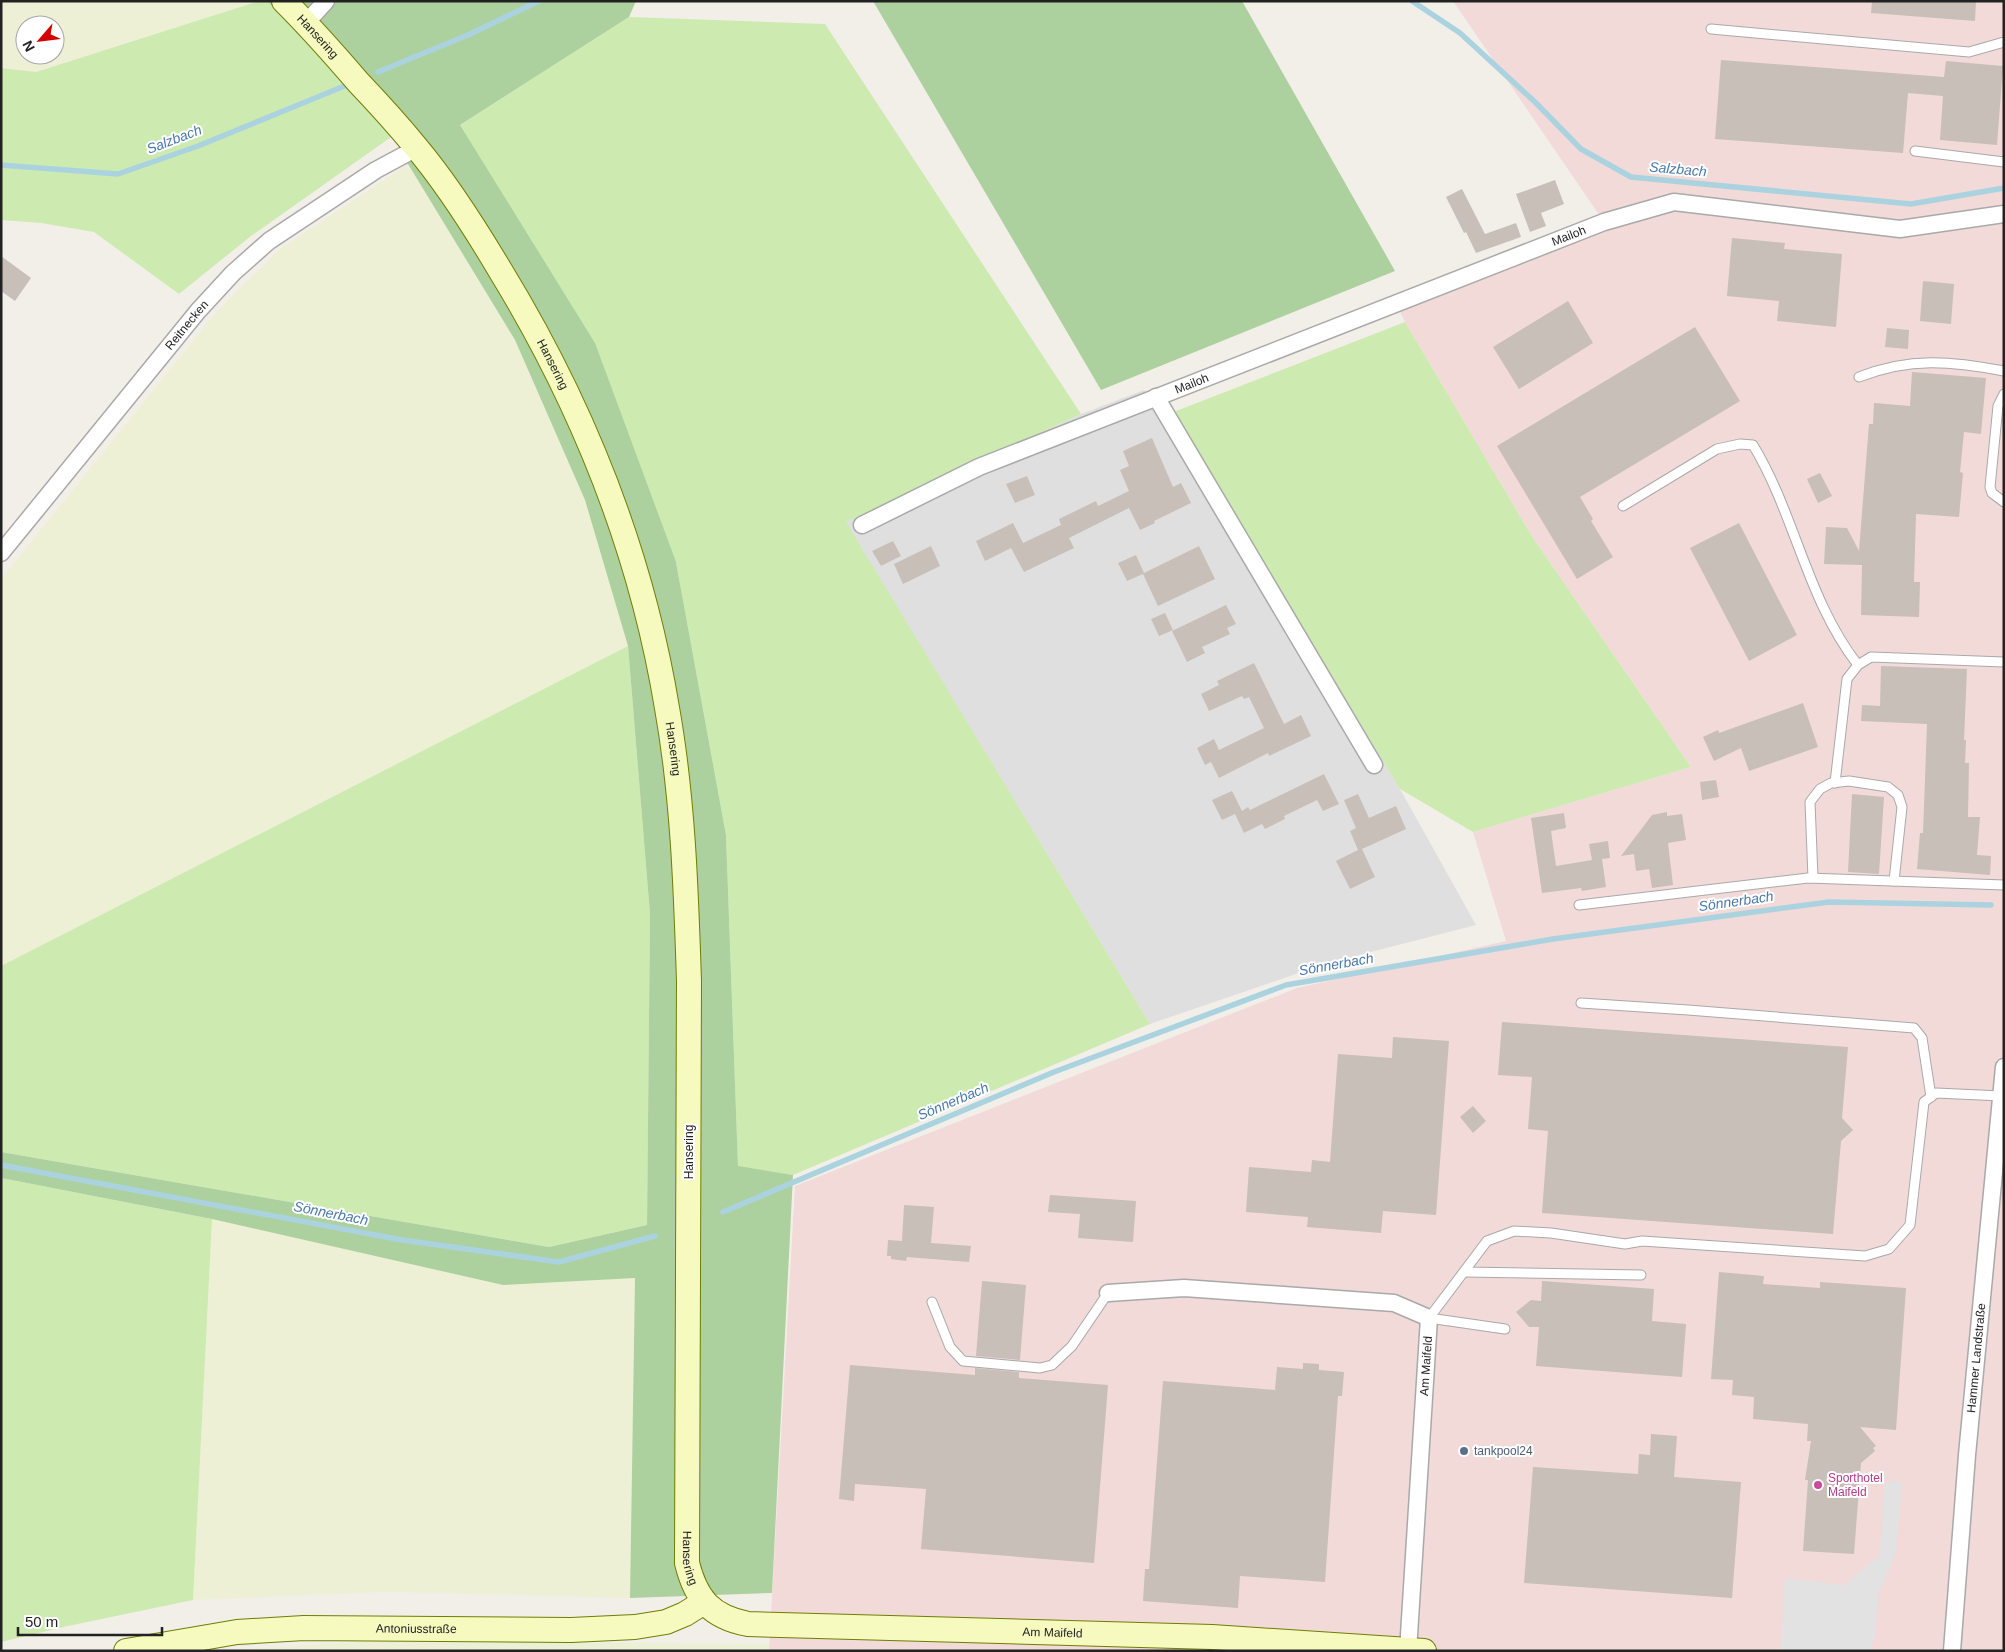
<svg xmlns="http://www.w3.org/2000/svg" width="2005" height="1652" font-family="Arial,sans-serif">
	<style>
		.residential { fill: #e0dfdf }
		.commercial { fill: #f2dad9 }
		.farmland { fill: #eef0d5; fill-rule: evenodd }
		.grass { fill: #cdebb0 }
		.forest { fill: #add19e }
		.parking { fill: #e2e2e2 }
		.lines { fill: none; stroke-linecap: round; stroke-linejoin: round }
		.stream { stroke: #aad3df; stroke-width: 5.5 }
		.building { fill: #c7bfb8 }
		.lane-casing { stroke: #a9a9a9; stroke-width: 11 }
		.street-casing { stroke: #a9a9a9; stroke-width: 19 }
		.secondary-casing { stroke: #707d05; stroke-width: 26 }
		.lane { stroke: #fff; stroke-width: 9 }
		.street { stroke: #fff; stroke-width: 16 }
		.secondary { stroke: #f7fabf; stroke-width: 24 }
		.service-dot { fill: #5c6f8a; stroke: #fff; stroke-width: 2 }
		.hotel-dot { fill: #d1479c; stroke: #fff; stroke-width: 2 }
		.labels { text-anchor: middle; dominant-baseline: central; stroke-width: 4; stroke-linejoin: round; paint-order: stroke }
		.street-label { font-size: 12px; fill: #222; stroke: #fff }
		.service-label { font-size: 12px; fill: #4e5e75; stroke: #fff; text-anchor: start }
		.hotel-label { font-size: 12px; fill: #b23c85; stroke: #fff; text-anchor: start }
		.water-label { font-size: 14px; font-style: italic; fill: #4a7aab; stroke: #fff }
	</style>
	<rect width="100%" height="100%" fill="#f2efe9"/>
	<path class="residential" d="M1144 390 1171 413 1400 789 1476 925 1328 963 1150 1024 845 522 1081 414Z"/>
	<path class="commercial" d="M1453 1H2004V1651H769L795 1186 1297 988 1506 941 1473 832 1691 767 1533 538 1405 322 1396 303 1604 222Z"/>
	<g class="farmland">
		<path d="M1 1H259L36 72 1 68ZM25 25H55V55H25Z"/>
		<path d="M408 164 515 340 585 500 628 646 1 966V579L217 311 280 249Z"/>
		<path d="M212 1219 503 1285 635 1278 630 1598 386 1592 193 1600Z"/>
		<path d="M376 1641 769 1644V1651H213Z"/>
	</g>
	<g class="grass">
		<path d="M259 1H267L394 135 251 236 179 294 94 232 41 223 1 220V68L36 72Z"/>
		<path d="M629 17 825 24 1081 414 846 522 1150 1024 793 1175 738 1167 726 835 676 562 460 125Z"/>
		<path d="M1405 322 1533 538 1691 767 1473 832 1400 789 1171 413Z"/>
		<path d="M628 646 650 914 647 1225 549 1247 1 1152V966Z"/>
		<path d="M1 1178 212 1219 193 1600 68 1626 1 1642Z"/>
	</g>
	<g class="forest">
		<path d="M267 1H636L629 17 460 125 595 343 676 562 726 835 738 1166 793 1175 772 1593 630 1598 635 1278 503 1285 212 1219 1 1178V1152L549 1247 647 1225 650 914 628 646 585 500 515 340 408 164 394 135Z"/>
		<path d="M873 1H1242L1395 271 1101 390Z"/>
	</g>
	<path class="parking" d="M1885 1481 1902 1482 1896 1552 1879 1593 1875 1635 1870 1651H1781L1785 1578 1844 1585 1880 1555Z"/>
	<g class="lines">
		<g class="stream">
			<path d="M1412 1 1460 33 1535 102 1581 149 1631 177 1911 204 2004 188"/>
			<path d="M378 72 468 35 539 1"/>
			<path d="M1 165 118 174 198 146 347 85"/>
			<path d="M1 1165 402 1240 559 1262 655 1236"/>
			<path d="M723 1212 1054 1072 1286 985 1553 939 1829 902 1991 905"/>
		</g>
	</g>
	<g class="building">
		<path d="M1872 1H1976L1975 21 1871 13Z"/>
		<path d="M1721 60 1944 77 1946 61 2003 66 1997 145 1940 140 1943 96 1908 93 1903 153 1715 139Z"/>
		<path d="M1555 180 1564 204 1541 213 1546 226 1530 232 1516 194Z"/>
		<path d="M1462 189 1485 234 1516 223 1521 237 1476 253 1466 232 1464 233 1446 197Z"/>
		<path d="M1732 238 1785 243 1784 249 1842 254 1836 327 1777 321 1779 301 1727 296Z"/>
		<path d="M1 256 31 278 15 301 1 291Z"/>
		<path d="M1923 281 1954 284 1951 324 1920 321Z"/>
		<path d="M1568 301 1593 343 1519 389 1493 347Z"/>
		<path d="M1695 327 1740 401 1580 497 1593 519 1591 521 1613 557 1577 579 1497 446Z"/>
		<path d="M1887 328 1909 330 1908 349 1885 347Z"/>
		<path d="M1912 372 1986 378 1981 434 1964 432 1960 472 1963 473 1959 517 1916 514 1914 582H1920L1919 617 1861 615 1862 565 1824 564 1826 527 1847 528 1859 551 1869 424H1873L1874 403 1910 406Z"/>
		<path d="M1152 438 1173 487 1181 483 1191 503 1154 521 1155 523 1140 530 1129 508 1069 538 1074 548 1024 572 1011 548 985 561 976 541 1013 523 1023 543 1061 525 1059 519 1096 501 1098 506 1129 491 1120 470 1129 466 1123 451Z"/>
		<path d="M1820 473 1832 496 1818 503 1807 479Z"/>
		<path d="M1027 476 1035 495 1015 503 1006 484Z"/>
		<path d="M1739 523 1797 635 1749 661 1690 548Z"/>
		<path d="M893 541 901 556 881 566 872 551Z"/>
		<path d="M931 546 940 566 903 584 894 564Z"/>
		<path d="M1199 546 1215 579 1158 606 1143 574 1127 581 1118 563 1136 555 1144 573Z"/>
		<path d="M1226 605 1236 624 1227 628 1230 634 1202 647 1205 653 1187 662 1172 631Z"/>
		<path d="M1165 613 1173 630 1159 636 1151 619Z"/>
		<path d="M1254 663 1284 724 1301 715 1311 736 1269 756 1268 753 1219 778 1211 762 1205 765 1197 748 1214 739 1219 750 1264 728 1249 697 1244 699 1242 696 1209 711 1201 694 1219 685 1217 681Z"/>
		<path d="M1881 666 1967 669 1964 740H1966L1965 763H1969L1968 817H1980L1977 855 1991 856 1990 875 1917 869 1920 833H1923L1927 724 1861 721 1862 705 1880 706Z"/>
		<path d="M1803 703 1818 747 1749 771 1741 748 1714 761 1703 737 1718 730 1719 733Z"/>
		<path d="M1324 774 1339 804 1323 811 1317 800 1284 816 1285 819 1265 829 1262 824 1244 833 1235 814 1222 820 1212 800 1232 791 1242 811 1248 807 1250 810Z"/>
		<path d="M1716 780 1719 797 1702 800 1700 782Z"/>
		<path d="M1358 794 1369 818 1396 806 1406 829 1362 849 1375 877 1350 889 1336 861 1358 850 1350 831 1356 828 1344 800Z"/>
		<path d="M1852 794 1884 797 1879 874 1848 872Z"/>
		<path d="M1667 812V816L1682 814 1686 840 1668 843 1673 885 1652 888 1649 869 1636 871 1634 854 1621 856 1652 815Z"/>
		<path d="M1564 813 1566 828 1551 831 1556 866 1592 860 1589 844 1608 841 1610 858 1602 859 1606 887 1582 891 1581 888 1542 893 1531 818Z"/>
		<path d="M1502 1022 1848 1047 1842 1118 1853 1130 1841 1141 1833 1234 1542 1213 1548 1131 1528 1129 1532 1077 1498 1075Z"/>
		<path d="M1393 1037 1449 1041 1436 1215 1383 1211 1381 1233 1307 1227 1308 1217 1246 1212 1249 1167 1311 1172 1312 1160 1330 1162 1338 1054 1392 1058Z"/>
		<path d="M1473 1106 1486 1121 1473 1133 1460 1117Z"/>
		<path d="M1050 1195 1136 1201 1133 1242 1078 1238 1080 1214 1048 1212Z"/>
		<path d="M904 1205 934 1207 931 1243 971 1246 969 1262 907 1257 906 1261 891 1259V1256H887L888 1240 902 1241Z"/>
		<path d="M1719 1272 1764 1276 1763 1284 1820 1288V1282L1906 1288 1896 1430 1860 1427 1876 1446 1873 1448 1875 1451 1861 1463 1854 1554 1803 1551 1808 1480H1805L1811 1441H1807L1808 1424 1753 1419 1754 1397 1732 1395 1733 1380 1711 1379Z"/>
		<path d="M982 1281 1026 1285 1020 1360 976 1356Z"/>
		<path d="M1542 1281 1654 1289 1652 1321 1686 1324 1682 1377 1536 1366 1539 1327H1529L1516 1312 1531 1300 1541 1301Z"/>
		<path d="M1303 1363 1319 1364V1370L1344 1372 1342 1396H1338L1325 1582 1240 1576 1238 1608 1143 1601 1145 1569H1149L1163 1381 1275 1390 1277 1367 1303 1369Z"/>
		<path d="M850 1365 975 1375V1368L1019 1372V1378L1108 1385 1094 1563 921 1549 926 1489 855 1484 854 1501 839 1499Z"/>
		<path d="M1651 1434 1677 1436 1674 1477 1741 1482 1732 1598 1524 1583 1533 1467 1638 1474 1639 1454 1650 1455Z"/>
	</g>
	<g class="lines">
		<defs>
			<g id="lane">
				<path d="M1711 29 1969 52 2004 42"/>
				<path d="M1915 151 2004 162"/>
				<path d="M1859 377C1910 357 1951 361 2004 371"/>
				<path d="M2004 394 1998 406 1990 487 1992 493 2004 502"/>
				<path d="M1623 506 1717 449 1740 444 1753 445C1795 514 1807 600 1858 665"/>
				<path d="M1835 783 1847 679 1858 665 1871 657 2004 662"/>
				<path d="M1813 878 1810 802 1820 789 1831 783 1849 781 1888 787 1898 795 1902 807 1894 881"/>
				<path d="M1579 905 1808 878 2004 885"/>
				<path d="M1581 1003 1688 1010 1914 1028 1922 1038 1931 1097"/>
				<path d="M1465 1272 1641 1275"/>
				<path d="M932 1302 950 1347 963 1361 1040 1368 1052 1365 1072 1346 1108 1293"/>
				<path d="M1505 1329 1429 1318 1487 1241 1514 1231 1551 1233 1625 1244 1642 1241 1865 1256 1889 1249 1910 1225 1924 1102 1936 1093 2002 1096"/>
			</g>
			<g id="street">
				<path d="M306 23 326 1"/>
				<path d="M1156 397 1374 765"/>
				<path id="s1" d="M862 525 979 467 1604 222 1674 202 1900 229 2004 214"/>
				<path id="s2" d="M1 553 198 311 233 273 269 241 376 170 417 148"/>
				<path d="M1108 1293 1184 1288 1394 1303 1429 1318 1408 1651"/>
				<path id="s3" d="M1952 1651 1967 1455 2004 1067"/>
			</g>
			<g id="secondary">
				<path id="s4" d="M284 1C310 27 334 54 358 82 378 103 398 125 416 147 448 185 475 228 500 270 583 406 641 550 667 708 683 798 686 889 689 981L687 1563C696 1599 711 1617 748 1624L1212 1637 1424 1651"/>
				<path id="s5" d="M126 1651 237 1632 304 1628 571 1630 635 1627 666 1622 685 1614 704 1602"/>
			</g>
		</defs>
		<use href="#lane" class="lane-casing"/>
		<use href="#street" class="street-casing"/>
		<use href="#secondary" class="secondary-casing"/>
		<use href="#lane" class="lane"/>
		<use href="#street" class="street"/>
		<use href="#secondary" class="secondary"/>
	</g>
	<circle class="service-dot" cx="1464" cy="1451" r="5"/>
	<circle class="hotel-dot" cx="1818" cy="1485" r="5"/>
	<g class="labels">
		<g class="street-label">
			<text stroke="none"><textPath href="#s4" startOffset="49">Hansering</textPath></text>
			<text stroke="none"><textPath href="#s1" startOffset="764">Mailoh</textPath></text>
			<text stroke="none"><textPath href="#s2" startOffset="294">Reitnecken</textPath></text>
			<text stroke="none"><textPath href="#s4" startOffset="454">Hansering</textPath></text>
			<text stroke="none"><textPath href="#s1" startOffset="359">Mailoh</textPath></text>
			<text stroke="none"><textPath href="#s4" startOffset="859">Hansering</textPath></text>
			<text transform="translate(689 1152) rotate(-90)">Hansering</text>
			<text stroke="none"><textPath href="#s3" startOffset="294">Hammer Landstraße</textPath></text>
			<text transform="translate(1426 1366) rotate(-86)">Am Maifeld</text>
			<text stroke="none"><textPath href="#s4" startOffset="1669">Hansering</textPath></text>
			<text stroke="none"><textPath href="#s5" startOffset="292">Antoniusstraße</textPath></text>
			<text stroke="none"><textPath href="#s4" startOffset="2071">Am Maifeld</textPath></text>
		</g>
		<g class="service-label">
			<text x="1474" y="1451">tankpool24</text>
		</g>
		<g class="hotel-label">
			<text x="1828" y="1478">Sporthotel<tspan x="1828" dy="14">Maifeld</tspan></text>
		</g>
		<g class="water-label">
			<text transform="translate(174 139) rotate(-21)">Salzbach</text>
			<text transform="translate(1678 169) rotate(5)">Salzbach</text>
			<text transform="translate(1736 901) rotate(-8)">Sönnerbach</text>
			<text transform="translate(1336 964) rotate(-10)">Sönnerbach</text>
			<text transform="translate(953 1101) rotate(-23)">Sönnerbach</text>
			<text transform="translate(331 1213) rotate(11)">Sönnerbach</text>
		</g>
	</g>
	<rect width="2005" height="1652" fill="none" stroke="#222222" stroke-width="5"/>
	<g transform="translate(40 40) rotate(242)"><circle r="24" fill="#ffffff" stroke="#a7a7a7"/>
	<path d="M0-4L9 19L0 12L-9 19Z" fill="#d40000"/>
	<text y="-8" font-size="14" font-weight="bold" text-anchor="middle" fill="#222222">N</text>
	</g>
	<path d="M18 1627v8h144v-8" fill="none" stroke="#222222" stroke-width="2.5"/>
	<text x="25" y="1627" font-size="15" fill="#222222" stroke="#ffffff" stroke-width="4" paint-order="stroke">50 m</text>
</svg>
